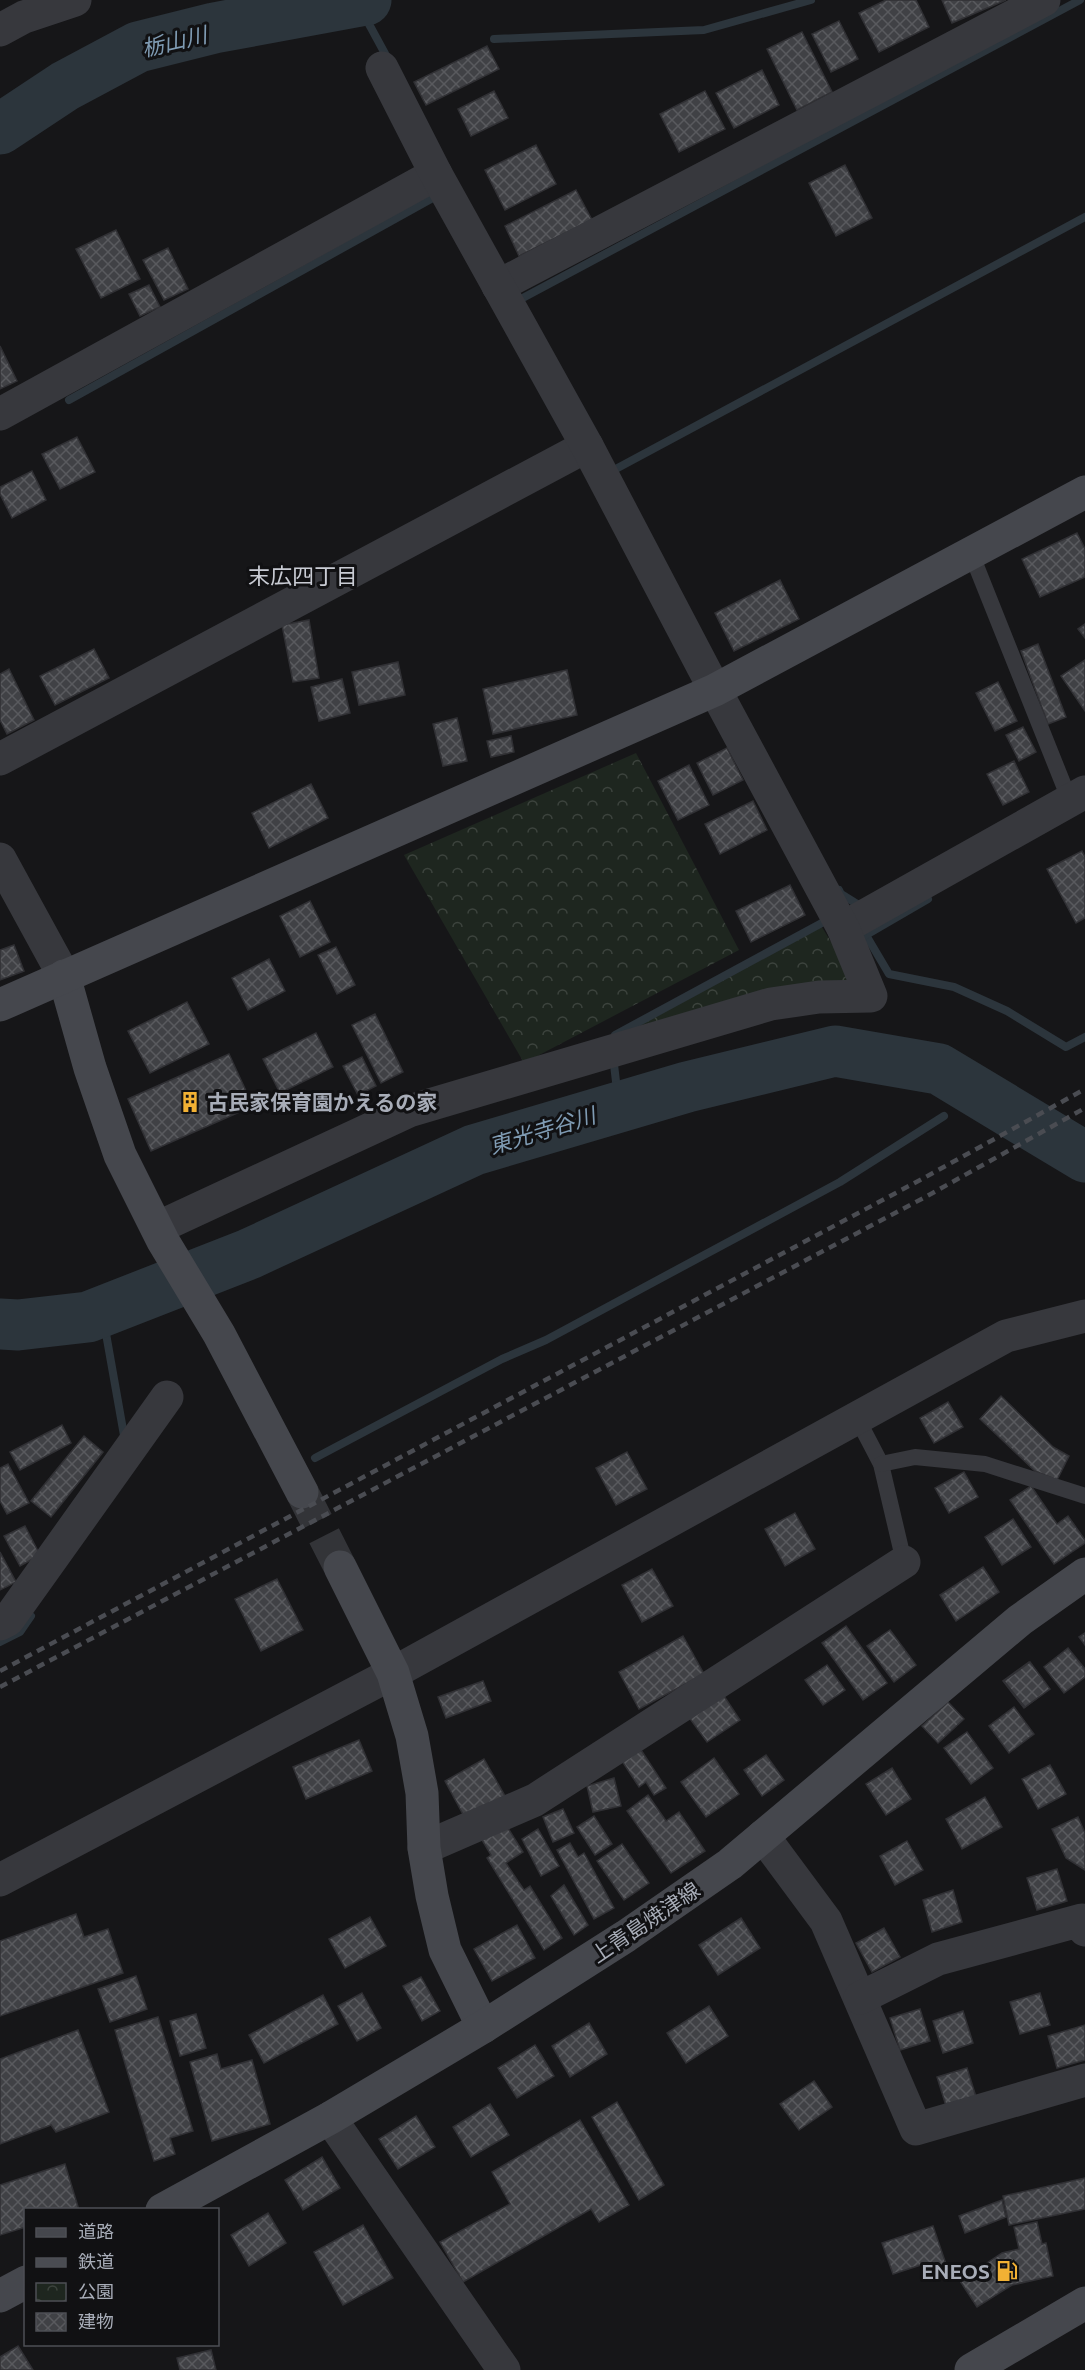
<svg xmlns="http://www.w3.org/2000/svg" width="1085" height="2370" font-family="Ubuntu,'Noto Sans JP',sans-serif">
	<style>
		.park { fill: url(#park-crowns) }
		.lines { fill: none; stroke-linecap: round; stroke-linejoin: round }
		.stream { stroke: #2c353c; stroke-width: 8 }
		.river { stroke: #2c353c; stroke-width: 51 }
		.building { fill: url(#building-cross-hatch); stroke: #303034; stroke-width: 1.5 }
		.secondary-tunnel { stroke: #333438; stroke-width: 33; stroke-dasharray: 33 16; stroke-linecap: butt }
		.lane { stroke: #37383d; stroke-width: 16 }
		.street { stroke: #37383d; stroke-width: 33 }
		.secondary { stroke: #45474d; stroke-width: 33 }
		.rail { stroke: #4a4c52; stroke-width: 4.5; stroke-dasharray: 8 6; stroke-linecap: butt }
		.labels { text-anchor: middle; dominant-baseline: central; stroke-width: 6; stroke-linejoin: round; paint-order: stroke }
		.poi-label { font-size: 21px; font-weight: bold; fill: #a8adb8; stroke: #111113; text-anchor: start }
		.street-label { font-size: 21px; fill: #a8adb8; stroke: #111113 }
		.water-label { font-size: 22px; font-style: italic; fill: #7f9bb3; stroke: #111113 }
		.neighbourhood-label { font-size: 22px; fill: #c9ccd4; stroke: #111113 }
	</style>
	<defs>
		<pattern id="park-crowns" width="20" height="18" patternUnits="userSpaceOnUse" patternTransform="scale(1.5)"><rect width="20" height="18" fill="#1e261f"/><path d="M2 6a3 3 0 1 1 6 0M12 15a3 3 0 1 1 6 0" fill="none" stroke="#3c433d"/></pattern>
		<pattern id="building-cross-hatch" width="8" height="8" patternUnits="userSpaceOnUse" patternTransform="scale(1.5)"><rect width="8" height="8" fill="#404145"/><path d="M0 0l8 8M0 8l8-8" fill="none" stroke="#595a5e"/></pattern>
	</defs>
	<rect width="100%" height="100%" fill="#161618"/>
	<g class="park">
		<path d="M636 753 739 950 524 1063 404 855Z"/>
		<path d="M820 924 855 981 625 1031Z"/>
	</g>
	<g class="lines">
		<g class="stream">
			<path d="M357 2 389 61"/>
			<path d="M494 39 704 30 811 0"/>
			<path d="M519 300 1080 0"/>
			<path d="M69 400 440 194"/>
			<path d="M612 471 1085 217"/>
			<path d="M839 890 841 894 857 904"/>
			<path d="M860 925 889 974 954 987 1007 1011 1066 1047 1085 1037"/>
			<path d="M866 935 928 899"/>
			<path d="M615 1035 831 918"/>
			<path d="M613 1056 619 1107"/>
			<path d="M102 1311 125 1441"/>
			<path d="M315 1458 502 1359 546 1340 840 1182 944 1116"/>
			<path d="M0 1642 20 1632 31 1616"/>
		</g>
		<g class="river">
			<path d="M0 129 65 86 138 47 214 28 366 0"/>
			<path d="M0 1324 18 1325 88 1317 249 1254 474 1150 687 1087 835 1051 939 1069 1085 1157"/>
		</g>
	</g>
	<g class="building">
		<path d="M886 0H916L929 27 879 52 859 13Z"/>
		<path d="M942 0H1006L952 23Z"/>
		<path d="M839 21 858 59 831 72 812 34Z"/>
		<path d="M802 32 832 92 797 110 767 49Z"/>
		<path d="M487 46 499 69 426 105 414 82Z"/>
		<path d="M762 70 779 105 734 128 716 93Z"/>
		<path d="M494 91 508 118 471 136 458 109Z"/>
		<path d="M705 91 725 129 679 152 660 114Z"/>
		<path d="M536 145 556 184 505 210 485 170Z"/>
		<path d="M845 165 872 218 836 236 809 183Z"/>
		<path d="M576 190 592 220 519 256 505 226Z"/>
		<path d="M116 230 140 279 101 298 76 249Z"/>
		<path d="M168 248 188 289 164 300 143 260Z"/>
		<path d="M149 285 160 307 140 316 129 294Z"/>
		<path d="M0 346 17 381 0 389Z"/>
		<path d="M77 437 95 472 60 489 42 454Z"/>
		<path d="M32 471 46 500 12 518 0 494V487Z"/>
		<path d="M1077 533 1085 549V577L1040 597 1022 559Z"/>
		<path d="M780 580 799 619 734 651 715 613Z"/>
		<path d="M309 620 319 678 293 682 282 625Z"/>
		<path d="M1085 624V638L1078 629Z"/>
		<path d="M1038 644 1066 717 1048 724 1021 651Z"/>
		<path d="M94 649 109 678 55 705 40 676Z"/>
		<path d="M1085 660V711L1061 676Z"/>
		<path d="M398 662 405 695 359 705 352 672Z"/>
		<path d="M9 669 34 720 7 734 0 720V674Z"/>
		<path d="M567 670 577 715 493 734 483 689Z"/>
		<path d="M342 679 350 713 319 721 311 687Z"/>
		<path d="M998 682 1017 721 995 731 976 693Z"/>
		<path d="M457 718 467 761 443 766 433 724Z"/>
		<path d="M1023 727 1036 752 1019 761 1006 735Z"/>
		<path d="M511 736 514 752 491 757 487 741Z"/>
		<path d="M727 748 743 780 713 795 697 763Z"/>
		<path d="M1014 761 1029 792 1003 805 987 774Z"/>
		<path d="M689 765 709 805 678 820 658 781Z"/>
		<path d="M311 784 328 818 269 848 252 813Z"/>
		<path d="M753 801 767 830 720 854 705 824Z"/>
		<path d="M1082 851 1085 857V918L1076 923 1047 869Z"/>
		<path d="M790 885 805 915 751 942 736 911Z"/>
		<path d="M310 901 330 942 300 957 280 916Z"/>
		<path d="M14 945 24 971 0 980V950Z"/>
		<path d="M336 947 355 985 337 994 318 955Z"/>
		<path d="M269 959 285 991 248 1010 232 978Z"/>
		<path d="M187 1002 209 1044 150 1073 128 1031Z"/>
		<path d="M375 1014 403 1072 381 1083 352 1025Z"/>
		<path d="M316 1033 333 1067 280 1093 263 1059Z"/>
		<path d="M229 1054 253 1106 151 1151 128 1099Z"/>
		<path d="M362 1057 376 1086 358 1095 343 1066Z"/>
		<path d="M1001 1396 1053 1447 1069 1456 1057 1480 1035 1471 980 1419Z"/>
		<path d="M948 1402 963 1427 934 1443 920 1418Z"/>
		<path d="M62 1425 71 1443 20 1470 10 1452Z"/>
		<path d="M84 1436 103 1452 51 1517 31 1501Z"/>
		<path d="M627 1452 647 1489 616 1505 596 1468Z"/>
		<path d="M8 1464 29 1503 7 1514 0 1501V1468Z"/>
		<path d="M964 1472 978 1497 949 1513 935 1488Z"/>
		<path d="M1031 1486 1057 1524 1068 1516 1085 1540V1543L1054 1564 1010 1500Z"/>
		<path d="M795 1513 815 1549 785 1566 765 1529Z"/>
		<path d="M1013 1519 1031 1547 1002 1565 985 1537Z"/>
		<path d="M25 1526 40 1555 20 1566 4 1536Z"/>
		<path d="M0 1552 16 1582 0 1590Z"/>
		<path d="M983 1567 999 1592 956 1621 940 1595Z"/>
		<path d="M652 1569 673 1606 642 1622 622 1585Z"/>
		<path d="M277 1579 303 1630 261 1651 235 1599Z"/>
		<path d="M846 1626 887 1683 863 1700 822 1643Z"/>
		<path d="M890 1630 916 1665 894 1682 867 1646Z"/>
		<path d="M1085 1633V1645L1079 1637Z"/>
		<path d="M683 1636 704 1674 639 1709 619 1672Z"/>
		<path d="M1068 1648 1085 1669V1677L1064 1693 1044 1667Z"/>
		<path d="M1029 1662 1049 1689 1024 1708 1003 1681Z"/>
		<path d="M1030 1662 1050 1689 1025 1707 1004 1681Z"/>
		<path d="M827 1665 845 1690 823 1705 805 1680Z"/>
		<path d="M483 1681 491 1701 446 1718 438 1697Z"/>
		<path d="M722 1693 740 1720 707 1742 688 1716Z"/>
		<path d="M948 1702 964 1719 938 1743 922 1726Z"/>
		<path d="M1014 1707 1034 1734 1009 1753 989 1726Z"/>
		<path d="M967 1732 993 1768 971 1784 944 1748Z"/>
		<path d="M359 1740 372 1771 306 1799 293 1767Z"/>
		<path d="M641 1750 666 1788 654 1795 646 1782 639 1787 622 1761Z"/>
		<path d="M766 1755 784 1780 762 1796 744 1770Z"/>
		<path d="M714 1758 739 1794 706 1817 681 1782Z"/>
		<path d="M484 1759 505 1796 465 1818 445 1781Z"/>
		<path d="M1050 1765 1066 1794 1038 1809 1022 1779Z"/>
		<path d="M892 1768 911 1799 886 1815 866 1784Z"/>
		<path d="M614 1778 621 1806 593 1812 587 1786Z"/>
		<path d="M648 1795 666 1821 679 1812 705 1851 671 1873 627 1811Z"/>
		<path d="M985 1797 1002 1827 962 1849 946 1819Z"/>
		<path d="M563 1809 574 1833 553 1842 543 1817Z"/>
		<path d="M594 1816 612 1844 595 1855 577 1827Z"/>
		<path d="M1078 1817 1085 1833V1870L1066 1858 1052 1829Z"/>
		<path d="M506 1825 523 1852 506 1863 524 1890 530 1886 562 1938 544 1950 487 1858 491 1855 482 1840Z"/>
		<path d="M538 1829 559 1866 541 1876 522 1839Z"/>
		<path d="M907 1841 923 1870 895 1885 880 1856Z"/>
		<path d="M570 1843 578 1857 584 1853 614 1908 594 1919 557 1850Z"/>
		<path d="M622 1844 649 1883 624 1900 597 1861Z"/>
		<path d="M1057 1869 1067 1901 1037 1910 1027 1878Z"/>
		<path d="M564 1885 588 1925 574 1935 551 1896Z"/>
		<path d="M953 1890 962 1922 932 1932 923 1900Z"/>
		<path d="M76 1914 84 1937 108 1929 123 1973 0 2016V1941Z"/>
		<path d="M370 1917 386 1946 345 1968 329 1939Z"/>
		<path d="M741 1918 760 1948 718 1975 699 1945Z"/>
		<path d="M517 1925 535 1958 492 1981 474 1949Z"/>
		<path d="M884 1928 900 1957 872 1972 856 1943Z"/>
		<path d="M136 1976 147 2009 110 2022 98 1989Z"/>
		<path d="M421 1977 440 2011 422 2021 403 1986Z"/>
		<path d="M362 1993 381 2028 357 2041 338 2006Z"/>
		<path d="M1040 1993 1050 2025 1020 2034 1010 2002Z"/>
		<path d="M323 1995 338 2024 264 2063 249 2035Z"/>
		<path d="M709 2006 728 2036 686 2063 667 2033Z"/>
		<path d="M920 2009 930 2041 900 2050 890 2018Z"/>
		<path d="M963 2011 973 2043 943 2053 933 2021Z"/>
		<path d="M196 2014 206 2048 180 2056 170 2021Z"/>
		<path d="M158 2017 193 2131 170 2138 175 2154 154 2161 115 2030Z"/>
		<path d="M589 2023 607 2054 570 2077 552 2046Z"/>
		<path d="M1085 2025V2060L1057 2068 1048 2036Z"/>
		<path d="M78 2030 109 2112 56 2132 51 2125 0 2144V2059Z"/>
		<path d="M535 2045 554 2076 517 2098 498 2068Z"/>
		<path d="M217 2054 221 2069 252 2060 270 2124 212 2141 190 2062Z"/>
		<path d="M967 2068 977 2100 947 2109 937 2077Z"/>
		<path d="M814 2081 832 2107 799 2130 780 2104Z"/>
		<path d="M617 2102 664 2185 639 2200 592 2117Z"/>
		<path d="M490 2104 509 2135 471 2157 453 2127Z"/>
		<path d="M416 2116 435 2147 398 2169 379 2139Z"/>
		<path d="M580 2120 629 2205 599 2222 591 2209 463 2282 440 2242 510 2204 492 2172Z"/>
		<path d="M322 2157 340 2188 303 2210 285 2180Z"/>
		<path d="M65 2164 79 2210H26V2227L0 2235V2185Z"/>
		<path d="M1085 2178V2209L1009 2225 1003 2196Z"/>
		<path d="M1002 2200 1006 2217 965 2233 959 2216Z"/>
		<path d="M268 2213 286 2243 249 2266 231 2235Z"/>
		<path d="M1037 2222 1042 2244 1046 2243 1053 2276 1012 2285 977 2307 960 2281 1002 2253 1019 2249 1014 2227Z"/>
		<path d="M363 2225 393 2278 343 2305 314 2252Z"/>
		<path d="M933 2226 947 2267 928 2274 924 2264 893 2274 882 2243Z"/>
		<path d="M18 2346 33 2370H0V2357Z"/>
		<path d="M211 2350 216 2370H180L177 2358Z"/>
	</g>
	<g class="lines">
		<path class="secondary-tunnel" d="M302 1492 340 1567"/>
		<g class="lane">
			<path d="M971 553 1070 801"/>
			<path d="M857 1418 881 1464 904 1562"/>
			<path d="M881 1464 915 1457 985 1464 1085 1496"/>
		</g>
		<g class="street">
			<path d="M0 30 24 17 75 0"/>
			<path d="M498 286 1044 0"/>
			<path d="M0 414 436 174"/>
			<path d="M0 759 587 446"/>
			<path d="M0 859 64 976"/>
			<path d="M843 928 1085 792"/>
			<path d="M157 1228 409 1111 771 1004 819 997 871 996 843 928 715 690 587 446 436 174 382 68"/>
			<path d="M0 1624 8 1620 167 1397"/>
			<path d="M763 1836 826 1921 916 2129 1085 2080"/>
			<path d="M424 1848 535 1800 904 1562"/>
			<path d="M0 1880 393 1673 1006 1336 1085 1316"/>
			<path d="M860 1998 938 1959 1082 1920 1085 1930"/>
			<path d="M330 2118 504 2370"/>
		</g>
		<g class="secondary">
			<path d="M64 976 90 1068 120 1155 163 1241 219 1334 302 1492"/>
			<path d="M0 1005 715 690 1085 492"/>
			<path d="M340 1567 393 1673 412 1736 422 1793 424 1848 432 1896 445 1950 483 2027"/>
			<path d="M162 2210 330 2118 483 2027 626 1936 730 1864 1020 1620 1085 1574"/>
			<path d="M0 2296 26 2282"/>
			<path d="M971 2370 1085 2303"/>
		</g>
		<g class="rail">
			<path d="M0 1671 922 1179 1085 1089"/>
			<path d="M0 1687 929 1195 1085 1108"/>
		</g>
	</g>
	<defs>
		<symbol id="building-bare" viewBox="-9 -9 18 18"><path d="M-4-6H4V6H1V3H-1V6H-4ZM-2.5-4.3h1.7v1.8h-1.7ZM.8-4.3h1.7v1.8H.8ZM-2.5-1h1.7V.8h-1.7ZM.8-1h1.7V.8H.8Z" fill="#f2b134" stroke="#111113" stroke-width="2.5" paint-order="stroke"/></symbol>
		<symbol id="fuel-bare" viewBox="-9 -9 18 18"><path d="M-5.5-6h7V0h2V4h1.3V-2.5L3-4.5l.8-.8L6-3V5H2.5V1h-1V6h-7ZM-4.2-4.7v3.2H.2V-4.7Z" fill="#f2b134" stroke="#111113" stroke-width="2.5" paint-order="stroke"/></symbol>
	</defs>
	<g fill-rule="evenodd">
		<use href="#building-bare" x="175" y="1087" width="30" height="30"/>
		<use href="#fuel-bare" x="992" y="2256" width="30" height="30"/>
	</g>
	<g class="labels">
		<g class="poi-label">
			<text x="207" y="1102">古民家保育園かえるの家</text>
			<text x="990" y="2271" text-anchor="end">ENEOS</text>
		</g>
		<g class="street-label">
			<text transform="translate(645 1922) rotate(-34)">上青島焼津線</text>
		</g>
		<g class="water-label">
			<text transform="translate(174 41) rotate(-13)">栃山川</text>
			<text transform="translate(542 1130) rotate(-17)">東光寺谷川</text>
		</g>
		<g class="neighbourhood-label">
			<text x="303" y="575">末広四丁目</text>
		</g>
	</g>
	<rect x="24" y="2208" width="195" height="138" fill="#111113" stroke="#4d4f55" stroke-width="1.5"/>
	<rect x="36" y="2228" width="30" height="9" fill="#45474d" stroke="#4d4f55" stroke-width="1.5"/>
	<text x="78" y="2238" font-size="18" fill="#a8adb8">道路</text>
	<rect x="36" y="2258" width="30" height="9" fill="#4a4c52" stroke="#4d4f55" stroke-width="1.5"/>
	<text x="78" y="2268" font-size="18" fill="#a8adb8">鉄道</text>
	<rect x="36" y="2283" width="30" height="18" fill="url(#park-crowns)" stroke="#4d4f55" stroke-width="1.5"/>
	<text x="78" y="2298" font-size="18" fill="#a8adb8">公園</text>
	<rect x="36" y="2313" width="30" height="18" fill="url(#building-cross-hatch)" stroke="#4d4f55" stroke-width="1.5"/>
	<text x="78" y="2328" font-size="18" fill="#a8adb8">建物</text>
</svg>
